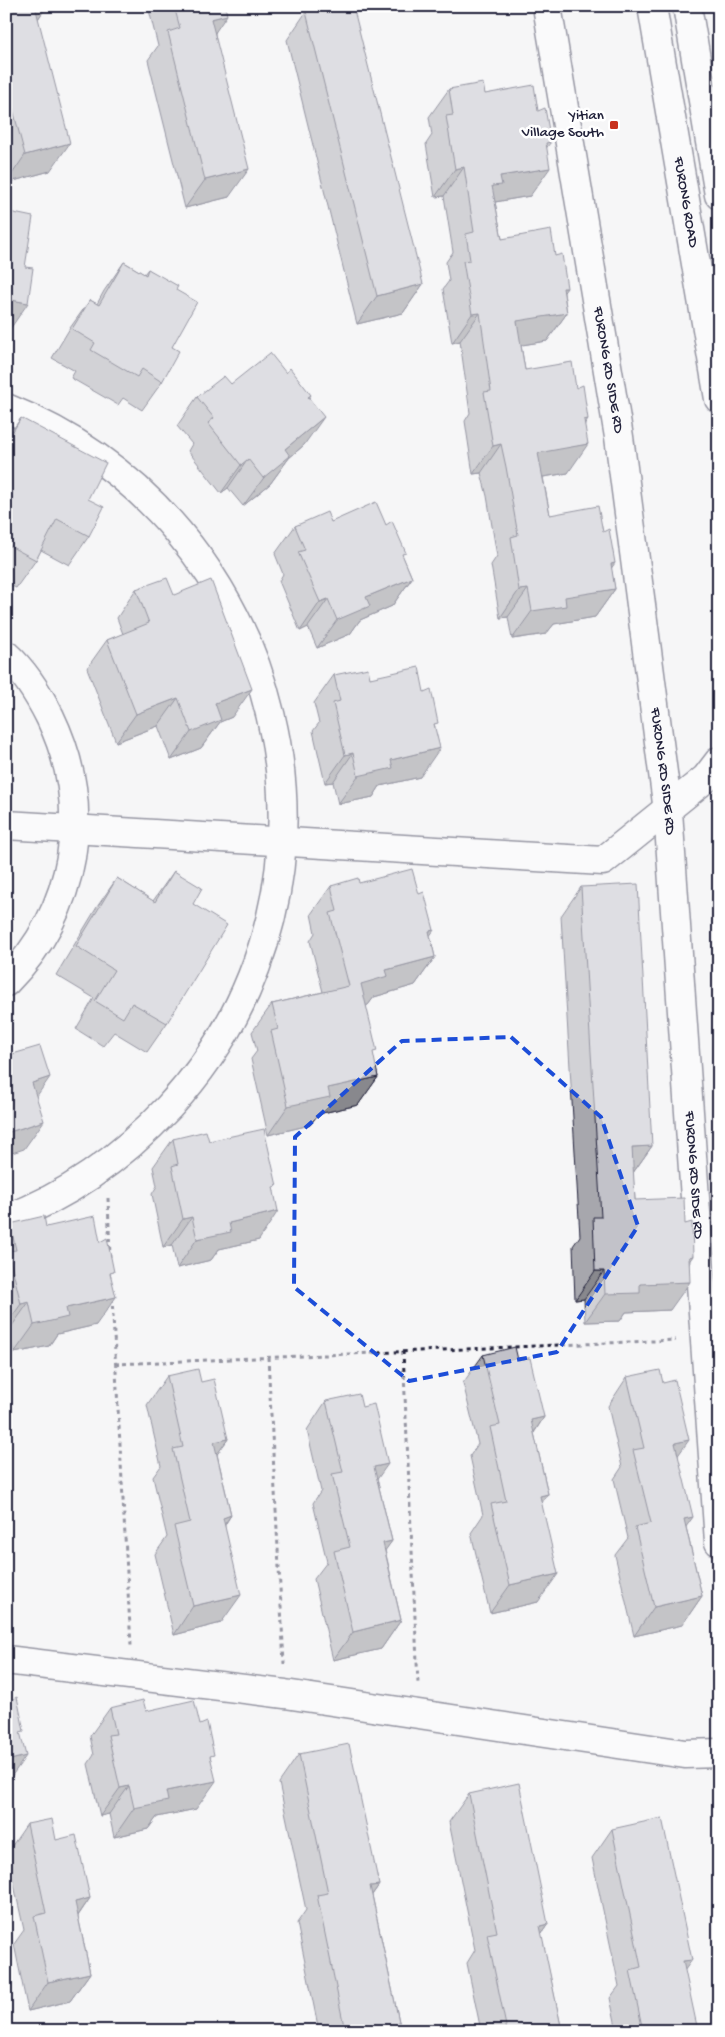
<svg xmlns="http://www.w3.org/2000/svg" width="725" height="2037" font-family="'Gochi Hand',sans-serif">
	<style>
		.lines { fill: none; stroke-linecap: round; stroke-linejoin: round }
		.minor-casing { stroke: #22223b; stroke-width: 31 }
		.major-casing { stroke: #22223b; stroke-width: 31 }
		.path { stroke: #22223b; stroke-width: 3; stroke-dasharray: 4 4; stroke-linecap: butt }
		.minor { stroke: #fff; stroke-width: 28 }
		.major { stroke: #fff; stroke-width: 28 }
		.wall { fill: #a7a7ad; stroke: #22223b }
		.shaded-wall { fill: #88888d; stroke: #22223b }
		.building { fill: #c2c2c9; stroke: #22223b }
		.marked { fill: none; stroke: #1d4ed8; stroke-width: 4; stroke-dasharray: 10 6; stroke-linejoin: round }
		.poi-dot { fill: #c8321e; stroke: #fff; stroke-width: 2 }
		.labels { text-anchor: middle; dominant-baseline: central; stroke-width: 5; stroke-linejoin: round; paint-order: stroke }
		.poi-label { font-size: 15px; fill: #22223b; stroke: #fff; text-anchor: end }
		.street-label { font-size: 15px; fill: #22223b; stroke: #fff }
	</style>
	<rect width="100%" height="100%" fill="#f6f6f7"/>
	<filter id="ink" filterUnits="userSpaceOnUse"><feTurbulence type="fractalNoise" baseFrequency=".02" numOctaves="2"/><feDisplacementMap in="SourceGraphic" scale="10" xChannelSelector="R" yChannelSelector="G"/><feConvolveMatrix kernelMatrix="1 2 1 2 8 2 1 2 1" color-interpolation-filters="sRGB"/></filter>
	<g filter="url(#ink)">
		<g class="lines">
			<defs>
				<g id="minor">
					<path id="s1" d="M547 6 619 437 668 811 719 1542"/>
					<path d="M6 408C287 520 376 883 169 1107 123 1156 69 1196 6 1219"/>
					<path d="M6 655C25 672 39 695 50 717 94 808 77 910 6 982"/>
					<path d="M6 825 603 861 706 778 719 761"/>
					<path d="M6 1660 285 1694 685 1754 719 1753"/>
				</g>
				<g id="major">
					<path id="s2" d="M652 6 719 399"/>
					<path d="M687 6 719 195"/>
				</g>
			</defs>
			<use href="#minor" class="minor-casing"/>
			<use href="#major" class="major-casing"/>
			<g class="path">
				<path d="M108 1198 110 1257"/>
				<path d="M112 1298 131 1646"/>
				<path d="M403 1351 418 1684"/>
				<path d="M268 1357 284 1664"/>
				<path d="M115 1364 676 1340"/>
			</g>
			<use href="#minor" class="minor"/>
			<use href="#major" class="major"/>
		</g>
		<g class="wall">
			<path d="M6 6H47L38 19 50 171 6 183Z"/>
			<path d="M148 6H225L215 33 229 197 185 208 148 60 158 46Z"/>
			<path d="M306 12 423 284 403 313 357 324 287 40Z"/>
			<path d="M449 89 485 94 538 111 551 142 547 147 530 196 495 202 502 239 555 256 564 293 567 313 547 341 521 345 525 370 576 388 585 424 568 473 543 477 550 515 603 532 611 568 615 589 595 617 554 624 546 634 512 639 508 617 500 618 491 565 497 556 487 496 481 473 473 474 465 421 470 413 460 341 452 343 443 289 449 281 446 262 453 252 444 196 435 197 426 144 432 135 429 117Z"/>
			<path d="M124 262 144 274 148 269 176 290 172 347 162 382 142 410 123 398 118 405 71 378 75 371 52 358 70 328 90 300 97 304 104 291Z"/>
			<path d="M286 373 311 395 309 398 304 445 289 458 270 484 243 506 228 488 221 493 188 451 192 444 177 426 197 397 231 384Z"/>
			<path d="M21 418 88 499 89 536 69 565 41 550 36 560 16 588 6 583V439Z"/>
			<path d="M331 522 386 525 403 557 412 578 392 606 360 620 350 634 317 648 308 627 300 631 279 581 283 574 275 554 295 526Z"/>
			<path d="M136 589 174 595 232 717 220 722 201 748 171 760 158 726 116 742 87 668 107 640 123 634 117 618Z"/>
			<path d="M334 675 370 678 424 692 435 727 420 777 380 786 373 797 338 804 333 782 325 783 313 731 319 723 314 703Z"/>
			<path d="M174 871 193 904 167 1023 147 1052 114 1032 103 1046 76 1029 94 998 56 975 97 907 117 878 153 901Z"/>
			<path d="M359 883 430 936 435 957 415 985 374 997 368 1005H366L373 1056 378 1077 358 1105 318 1114 310 1125 268 1135 251 1059 257 1051 252 1032 272 1004 323 992 310 941 315 933 311 914 331 886Z"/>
			<path d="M581 887 652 1146 633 1173 635 1200 685 1224 690 1262 670 1310 626 1312 620 1321 585 1322 584 1299 575 1300 573 1246 580 1236 561 916Z"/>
			<path d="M173 1139 209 1141 274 1191 259 1240 219 1249 211 1260 177 1268 172 1245 163 1247 152 1194 157 1186 153 1167Z"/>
			<path d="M10 1224 100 1242 111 1276 96 1325 57 1334 49 1346 14 1353 9 1330 6 1331V1229Z"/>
			<path d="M483 1355 518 1360 544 1417 534 1433 548 1494 541 1504 538 1602 490 1613 471 1533 483 1515 470 1456 478 1444 463 1383Z"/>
			<path d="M167 1376 201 1382 228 1439 217 1454 231 1515 225 1525 221 1623 174 1635 155 1554 167 1537 153 1477 161 1466 147 1405Z"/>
			<path d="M627 1377 678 1455 686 1527 702 1596 682 1625 634 1636 615 1555 628 1538 614 1479 622 1467 608 1406Z"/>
			<path d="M326 1401 377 1479 392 1541 385 1550 401 1620 381 1649 333 1660 314 1579 327 1562 313 1503 321 1491 307 1430Z"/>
			<path d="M110 1708 146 1711 200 1725 211 1760 196 1809 157 1817 148 1829 114 1837 109 1814 100 1816 88 1764 94 1755 90 1736Z"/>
			<path d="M299 1754 379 1885 372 1895 401 2031H319L297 1923 306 1910 279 1783Z"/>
			<path d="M469 1794 548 1924 541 1934 562 2031H481L467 1963 475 1950 449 1822Z"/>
			<path d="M27 1824 56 1840 90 1898 78 1916 90 1973 70 2001 28 2011 14 1944 24 1930 7 1853Z"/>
			<path d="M612 1829 698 2031H617L610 1998 619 1986 592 1858Z"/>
		</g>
		<g class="shaded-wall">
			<path d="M34 6H47L30 30Z"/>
			<path d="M227 15 208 43 211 19Z"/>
			<path d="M70 143 50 171 6 183 25 155Z"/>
			<path d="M464 167 444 196 435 197 455 169Z"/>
			<path d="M550 168 530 196 489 203 492 186 500 176Z"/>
			<path d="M249 169 229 197 185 208 205 180Z"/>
			<path d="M423 284 403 313 357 324 377 296Z"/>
			<path d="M563 288H567L547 316 567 313 547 341 497 349 517 321Z"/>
			<path d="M6 299 28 303 8 332 6 331Z"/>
			<path d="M480 313 460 341 452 343 472 314Z"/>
			<path d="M324 417 304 445 289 458 270 484 243 506 285 449Z"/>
			<path d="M588 419 568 447 588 444 568 473 518 481 538 453 584 420Z"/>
			<path d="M501 444 481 473 473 474 493 446Z"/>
			<path d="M248 459 228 488 221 493 241 465Z"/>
			<path d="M615 563 595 592 615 589 595 617 554 624 546 634 512 639 532 611 611 564Z"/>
			<path d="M412 578 392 606 360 620 350 634 317 648 337 620 366 597Z"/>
			<path d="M528 589 508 617 500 618 519 590Z"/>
			<path d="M328 599 308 627 300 631 320 602Z"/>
			<path d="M252 689 232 717 220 722 201 748 171 760 191 732 215 703Z"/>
			<path d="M178 698 158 726 116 742 136 714Z"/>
			<path d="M440 748 420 777 380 786 373 797 338 804 358 776 391 760Z"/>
			<path d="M353 753 333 782 325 783 345 755Z"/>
			<path d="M434 930 414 958 429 931Z"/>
			<path d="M435 957 415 985 374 997 368 1005 341 1012 361 984 386 970Z"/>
			<path d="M50 1077 30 1106 32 1083Z"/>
			<path d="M378 1077 358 1105 318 1114 310 1125 268 1135 288 1106 328 1088Z"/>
			<path d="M44 1121 24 1149 6 1155V1133Z"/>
			<path d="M652 1146 632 1174V1147Z"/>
			<path d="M278 1211 259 1240 219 1249 211 1260 177 1268 197 1239 229 1223Z"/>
			<path d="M192 1217 172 1245 163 1247 183 1219Z"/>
			<path d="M693 1256 675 1282H690L670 1310 626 1312 620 1321 585 1322 605 1294 640 1284 689 1257Z"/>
			<path d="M595 1271H604L584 1299 575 1300Z"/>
			<path d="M116 1297 96 1325 57 1334 49 1346 14 1353 34 1325 66 1308Z"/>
			<path d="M29 1302 9 1330 6 1331V1325L21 1304Z"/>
			<path d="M544 1417 525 1446 531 1420Z"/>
			<path d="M228 1439 208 1467 214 1442Z"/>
			<path d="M689 1440 669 1468 675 1443Z"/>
			<path d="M388 1464 368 1492 374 1467Z"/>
			<path d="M548 1494 528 1522 540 1496Z"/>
			<path d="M231 1515 211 1544 223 1518Z"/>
			<path d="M693 1517 673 1545 684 1519Z"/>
			<path d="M392 1541 372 1569 383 1543Z"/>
			<path d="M558 1574 538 1602 490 1613 510 1585Z"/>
			<path d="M241 1595 221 1623 174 1635 193 1606Z"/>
			<path d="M702 1596 682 1625 634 1636 654 1607Z"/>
			<path d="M401 1620 381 1649 333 1660 353 1632Z"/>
			<path d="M26 1756 6 1784V1761Z"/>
			<path d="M216 1781 196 1809 157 1817 148 1829 114 1837 134 1808 166 1791Z"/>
			<path d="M129 1786 109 1814 100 1816 120 1788Z"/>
			<path d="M379 1885 359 1913 370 1886Z"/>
			<path d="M90 1898 70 1927 75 1902Z"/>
			<path d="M548 1924 528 1953 540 1926Z"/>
			<path d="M692 1960 672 1988 683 1961Z"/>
			<path d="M90 1973 70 2001 28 2011 48 1982Z"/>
		</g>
		<g class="building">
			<path d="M6 6H35L70 143 25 155 6 83Z"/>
			<path d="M174 6H225L227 15 211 19 249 169 205 180 168 32 180 28Z"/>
			<path d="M328 6H353L423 284 377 296 306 12Z"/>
			<path d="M483 83 485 94 534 85 538 111 545 108 551 142 546 143 550 168 500 176 502 185 492 186 502 239 551 230 555 256 562 254 567 288H563L567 313 517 321 525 370 572 362 576 388 583 385 588 419 584 420 588 444 538 453 550 515 598 506 603 532 609 529 615 563 611 564 615 589 565 597 566 606 532 611 528 589 519 590 511 537 518 535 506 467 501 444 493 446 484 392 491 391 480 313 472 314 463 261 470 260 466 234 474 232 464 167 455 169 446 116 453 115 449 89Z"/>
			<path d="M6 208H9V212L33 217 25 267 33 268 28 303 6 299Z"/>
			<path d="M124 262 146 275 148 269 178 286 176 290 197 302 172 347 179 351 162 382 142 369 137 377 91 350 95 343 72 329 90 300 99 305Z"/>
			<path d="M270 353 286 373 290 368 311 395 308 397 324 417 285 449 290 456 263 478 248 459 241 465 208 423 214 418 197 397 224 376 231 384Z"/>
			<path d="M21 418 106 463 88 499 104 507 89 536 57 519 36 560 6 544V443Z"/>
			<path d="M376 502 386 525 392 521 406 553 402 554 412 578 366 597 370 606 337 620 328 599 320 602 298 552 305 550 295 526 327 512 331 522Z"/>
			<path d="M167 578 174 595 211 580 252 689 215 703 221 720 191 732 178 698 136 714 107 640 149 623 136 589Z"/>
			<path d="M419 667 424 692 431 689 438 723 434 724 440 748 391 760 393 768 358 776 353 753 345 755 333 703 340 701 334 675 368 668 370 678Z"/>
			<path d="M412 869 419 894 424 892 434 930 429 931 435 957 386 970 388 976 361 984 377 1051 373 1052 378 1077 328 1088 330 1097 288 1106 271 1031 278 1029 272 1004 349 986 330 913 337 911 331 886 358 878 359 883Z"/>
			<path d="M174 871 202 888 193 904 227 925 167 1023 132 1003 123 1018 95 1001 114 970 76 946 117 878 155 902Z"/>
			<path d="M638 884 652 1146 632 1147 635 1200 684 1198 685 1224 692 1222 693 1256 689 1257 690 1282 640 1284V1293L605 1294 604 1271H595L593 1217H601L581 887Z"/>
			<path d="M40 1046 50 1077 32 1083 44 1121 6 1133V1056Z"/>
			<path d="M264 1129 277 1186 273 1187 278 1211 229 1223 231 1232 197 1239 192 1217 183 1219 172 1166 178 1164 173 1139 206 1131 209 1141Z"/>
			<path d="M44 1216 46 1227 95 1216 100 1242 107 1238 114 1272 110 1273 116 1297 66 1308 68 1317 34 1325 29 1302 21 1304 8 1251 16 1250 10 1224Z"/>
			<path d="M515 1347 518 1360 530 1358 544 1417 531 1420 548 1494 540 1496 558 1574 510 1585 491 1504 506 1501 490 1427 500 1425 483 1355Z"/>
			<path d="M198 1369 201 1382 214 1379 228 1439 214 1442 231 1515 223 1518 241 1595 193 1606 174 1526 190 1522 173 1449 183 1447 167 1376Z"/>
			<path d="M660 1370 663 1383 675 1380 689 1440 675 1443 693 1517 684 1519 702 1596 654 1607 635 1527 651 1523 633 1450 644 1448 627 1377Z"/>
			<path d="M359 1394 362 1407 374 1404 388 1464 374 1467 392 1541 383 1543 401 1620 353 1632 334 1551 350 1547 332 1474 343 1472 326 1401Z"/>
			<path d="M6 1682 11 1700 17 1697 24 1731 20 1732 26 1756 6 1761Z"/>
			<path d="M143 1700 146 1711 194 1700 200 1725 207 1722 214 1755 210 1756 216 1781 166 1791 168 1801 134 1808 129 1786 120 1788 108 1735 116 1734 110 1708Z"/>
			<path d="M349 1744 379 1885 370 1886 401 2031H345L317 1895 328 1893 299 1754Z"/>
			<path d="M519 1783 548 1924 540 1926 562 2031H507L487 1934 497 1932 469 1794Z"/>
			<path d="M662 1818 692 1960 683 1961 698 2031H643L630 1970 641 1967 612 1829Z"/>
			<path d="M52 1819 56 1840 76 1835 90 1898 75 1902 90 1973 48 1982 34 1916 46 1913 27 1824Z"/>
		</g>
	</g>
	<path d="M0 0H725V2037H0ZM511 1037 601 1117 638 1226 557 1352 409 1381 294 1287 295 1137 402 1041Z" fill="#f6f6f7" fill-opacity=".55" fill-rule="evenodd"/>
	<path class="marked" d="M511 1037 601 1117 638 1226 557 1352 409 1381 294 1287 295 1137 402 1041Z"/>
	<rect class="poi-dot" x="609" y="120" width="10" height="10" rx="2.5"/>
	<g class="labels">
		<g class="poi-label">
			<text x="604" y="116">Yitian<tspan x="604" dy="17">Village South</tspan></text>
		</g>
		<g class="street-label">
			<text stroke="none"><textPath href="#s2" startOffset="199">FURONG ROAD</textPath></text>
			<text stroke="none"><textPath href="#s1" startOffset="369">FURONG RD SIDE RD</textPath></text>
			<text stroke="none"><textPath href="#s1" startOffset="774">FURONG RD SIDE RD</textPath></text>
			<text stroke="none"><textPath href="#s1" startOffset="1179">FURONG RD SIDE RD</textPath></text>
		</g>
	</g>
	<rect width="725" height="2037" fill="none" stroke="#fff" stroke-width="25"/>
	<rect x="12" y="12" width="700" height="2012" fill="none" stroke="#22223b" stroke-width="2" filter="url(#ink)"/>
</svg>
